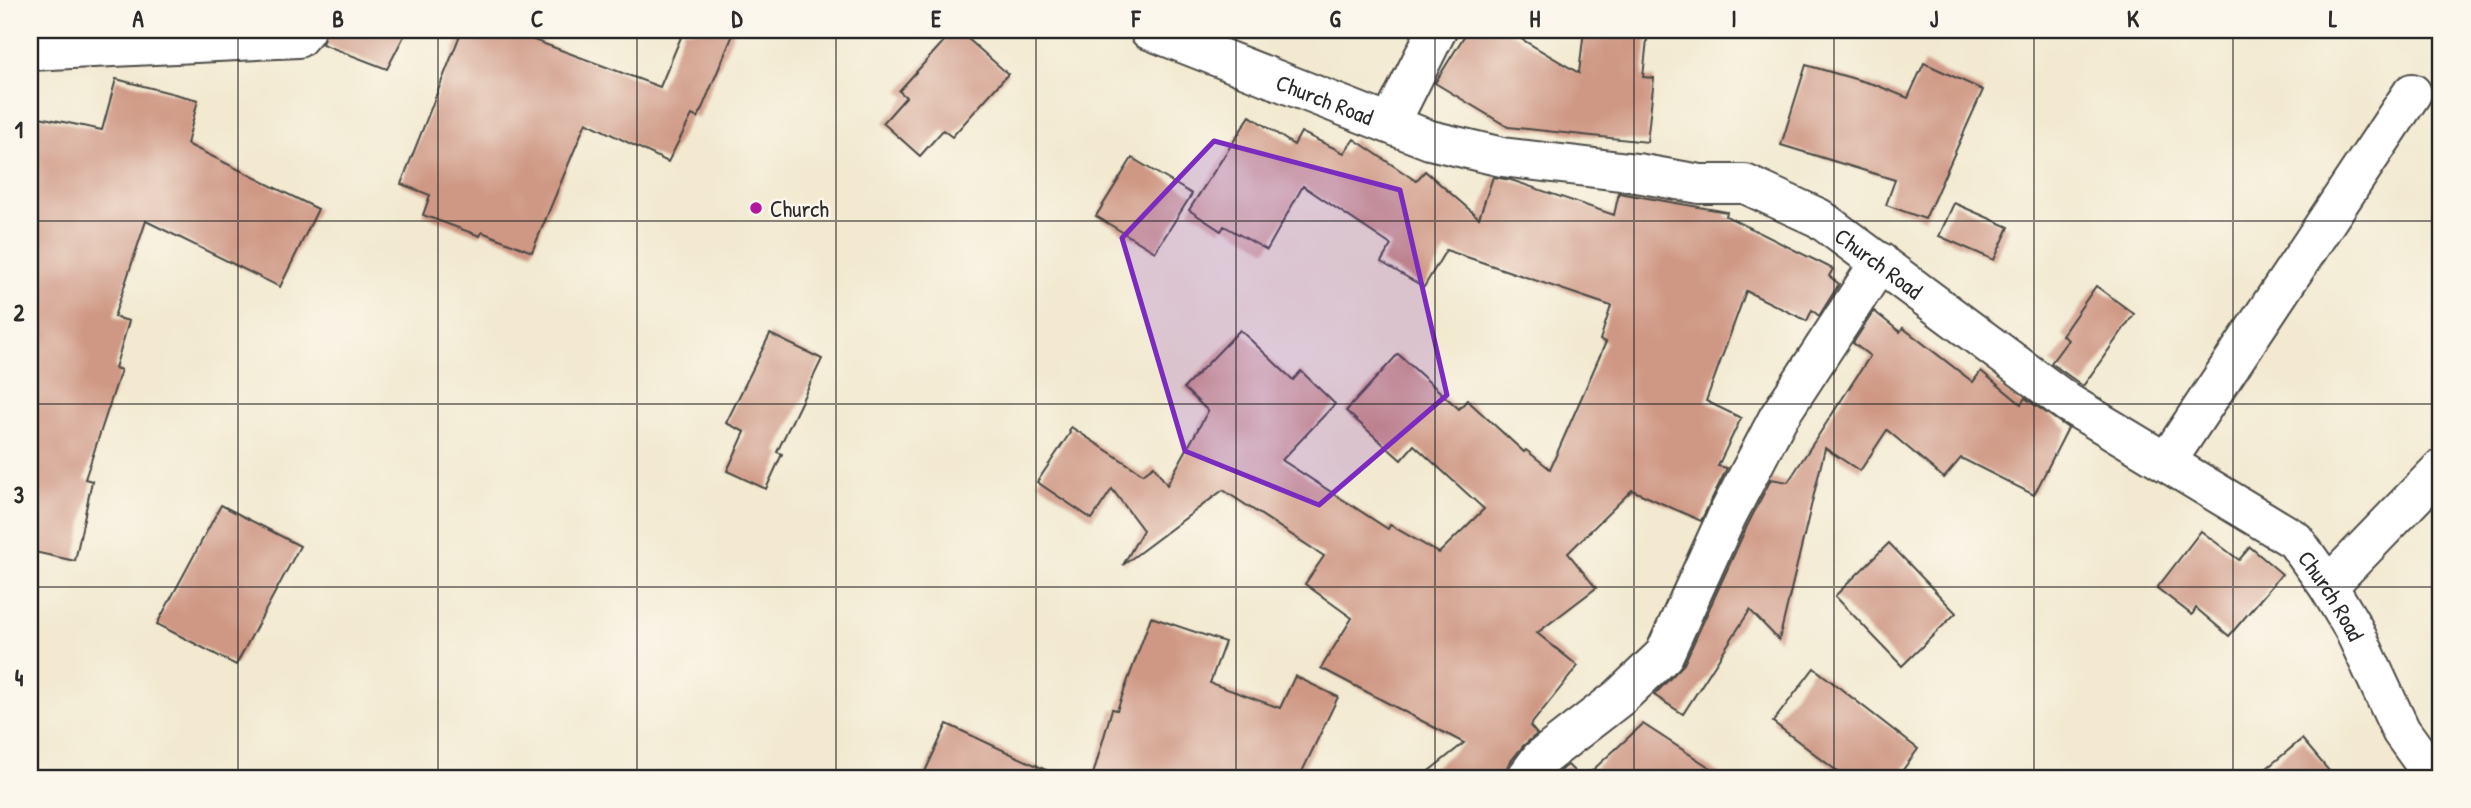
<svg xmlns="http://www.w3.org/2000/svg" width="2471" height="808" font-family="'Patrick Hand',sans-serif">
	<style>
		.building { fill: #cf9884 }
		.lines { fill: none; stroke-linecap: round; stroke-linejoin: round }
		.minor-casing { stroke: #494844; stroke-width: 42 }
		.minor { stroke: #fff; stroke-width: 38 }
		.marked { fill: #7b2cbf; fill-opacity: 0.2; stroke: #7b2cbf; stroke-width: 5; stroke-linejoin: round }
		.grid { fill: none; stroke: #2b2b2b; stroke-width: 2; stroke-opacity: 0.55 }
		.poi-dot { fill: #b5179e; stroke: #fbf7ec; stroke-width: 2.5 }
		.labels { text-anchor: middle; dominant-baseline: central; stroke-width: 5; stroke-linejoin: round; paint-order: stroke }
		.street-label { font-size: 23px; fill: #2b2b2b; stroke: #fbf7ec }
		.poi-label { font-size: 23px; fill: #2b2b2b; stroke: #fbf7ec; text-anchor: start }
		.neatline { fill: none; stroke: #2b2b2b; stroke-width: 2.5 }
		.grid-label { font-size: 23px; text-anchor: middle; font-weight: bold; fill: #2b2b2b }
	</style>
	<rect width="100%" height="100%" fill="#fbf7ec"/>
	<filter id="ink" filterUnits="userSpaceOnUse"><feTurbulence type="fractalNoise" baseFrequency=".0143" numOctaves="2"/><feDisplacementMap in="SourceGraphic" scale="14" xChannelSelector="R" yChannelSelector="G"/><feConvolveMatrix kernelMatrix="1 2 1 2 8 2 1 2 1" color-interpolation-filters="sRGB"/></filter>
	<filter id="wash" filterUnits="userSpaceOnUse"><feTurbulence type="fractalNoise" baseFrequency=".00686" numOctaves="4" result="noise"/><feDisplacementMap in="SourceGraphic" scale="28" xChannelSelector="R" yChannelSelector="G"/><feGaussianBlur stdDeviation="1.57" result="paint"/><feColorMatrix in="noise" values="0 0 0 0 0 0 0 0 0 0 0 0 0 0 0 0 0 1.4 0 .05"/><feComposite in="paint" operator="in"/></filter>
	<g filter="url(#wash)">
		<rect width="100%" height="100%" fill="#f2e9d0"/>
		<g id="blocks">
			<g class="building">
				<path d="M326 30H407L387 69 322 44Z"/>
				<path d="M462 30H507L660 87 684 30H735L698 118 692 115 668 162 586 122 532 252 482 232 480 236 423 215 430 195 401 184Z"/>
				<path d="M954 30H958L1008 74 952 137 943 130 920 156 883 123 906 97 899 91Z"/>
				<path d="M1468 30H1506L1579 73 1584 30H1648L1643 77 1654 78 1647 142 1508 127 1435 83Z"/>
				<path d="M1924 63 1983 90 1925 219 1886 205 1895 180 1781 145 1806 65 1876 85 1908 98Z"/>
				<path d="M116 79 198 100 187 144 318 209 280 287 146 221 114 317 129 321 115 368 121 370 85 479 92 481 75 561 30 551V115L102 130Z"/>
				<path d="M1250 116 1294 145 1301 132 1344 153 1354 139 1416 181 1425 171 1479 218 1493 177 1511 180 1614 215 1619 193 1727 212 1726 216 1833 269 1829 276 1839 284 1819 316 1812 310 1807 321 1746 291 1706 401 1741 418 1718 466 1727 468 1701 521 1632 490 1568 553 1596 588 1537 633 1578 666 1530 726 1537 734 1523 746 1508 765 1505 778H1420L1464 743 1321 668 1352 618 1305 584 1324 556 1223 490 1123 565 1143 530 1112 489 1092 519 1037 482 1070 433 1069 431 1071 427 1143 474 1154 466 1167 485 1208 411 1184 388 1240 330 1293 380 1301 371 1335 404 1282 460 1388 529 1390 525 1439 553 1484 509 1414 445 1401 460 1346 411 1398 354 1459 409 1467 400 1524 452 1526 450 1550 469 1606 342 1600 340 1611 306 1446 250 1424 287 1381 262 1391 245 1303 186 1267 250 1224 226 1221 231 1189 210Z"/>
				<path d="M1132 158 1192 194 1155 252 1096 216Z"/>
				<path d="M1954 203 2009 227 1994 260 1939 236Z"/>
				<path d="M2096 286 2134 314 2083 386 2051 363 2068 340 2062 335Z"/>
				<path d="M1874 311 1900 332 1903 328 1973 382 1981 371 2021 404 2025 398 2068 428 2034 495 1961 458 1944 478 1887 430 1860 471 1825 448 1779 640 1750 610 1683 714 1654 695 1684 664 1747 526 1771 479 1788 482 1870 356 1853 343Z"/>
				<path d="M770 334 822 359 777 452 782 454 766 489 727 471 745 432 726 423Z"/>
				<path d="M221 505 300 546 236 665 157 624Z"/>
				<path d="M2201 531 2239 560 2250 547 2282 574 2229 636 2196 608 2192 615 2157 588Z"/>
				<path d="M1889 543 1956 613 1902 666 1835 596Z"/>
				<path d="M1151 617 1225 642 1210 683 1280 708 1295 676 1338 697 1299 778H1092L1112 709 1117 710Z"/>
				<path d="M1814 668 1918 749 1897 778H1846L1773 722Z"/>
				<path d="M947 724 1063 778H922Z"/>
				<path d="M1643 724 1726 778H1584Z"/>
				<path d="M2302 739 2335 778H2255Z"/>
				<path d="M1568 765 1581 778H1553L1556 774Z"/>
			</g>
		</g>
	</g>
	<g filter="url(#ink)">
		<use href="#blocks" fill-opacity="0" stroke="#494844" stroke-width="2"/>
		<g class="lines">
			<defs>
				<g id="minor">
					<path id="s1" d="M1149 30 1430 140 1502 157 1637 173 1700 184H1745L1819 218 2068 403 2295 540 2328 586 2353 628 2401 731 2435 778"/>
					<path d="M30 51 298 38 305 30"/>
					<path d="M1390 124 1437 30"/>
					<path d="M2167 461 2412 93"/>
					<path d="M2328 586 2441 469"/>
					<path d="M1526 778 1540 759 1620 697 1664 655 1727 516 1778 418 1880 262"/>
				</g>
			</defs>
			<use href="#minor" class="minor-casing"/>
			<use href="#minor" class="minor"/>
		</g>
	</g>
	<path class="marked" d="M1214 141 1400 190 1447 395 1319 505 1185 451 1122 238Z"/>
	<path class="grid" d="M238 30V778M438 30V778M637 30V778M836 30V778M1036 30V778M1236 30V778M1435 30V778M1634 30V778M1834 30V778M2034 30V778M2233 30V778M30 221H2441M30 404H2441M30 587H2441"/>
	<circle class="poi-dot" cx="756" cy="208" r="7"/>
	<g class="labels">
		<g class="street-label">
			<text stroke="none"><textPath href="#s1" startOffset="189">Church Road</textPath></text>
			<text stroke="none"><textPath href="#s1" startOffset="777">Church Road</textPath></text>
			<text stroke="none"><textPath href="#s1" startOffset="1344">Church Road</textPath></text>
		</g>
		<g class="poi-label">
			<text x="770" y="208">Church</text>
		</g>
	</g>
	<rect width="2471" height="808" fill="none" stroke="#fbf7ec" stroke-width="77"/>
	<rect x="38" y="38" width="2394" height="732" class="neatline"/>
	<g class="grid-label">
		<text x="138" y="27">A</text>
		<text x="338" y="27">B</text>
		<text x="537" y="27">C</text>
		<text x="737" y="27">D</text>
		<text x="936" y="27">E</text>
		<text x="1136" y="27">F</text>
		<text x="1335" y="27">G</text>
		<text x="1535" y="27">H</text>
		<text x="1734" y="27">I</text>
		<text x="1934" y="27">J</text>
		<text x="2133" y="27">K</text>
		<text x="2333" y="27">L</text>
		<text x="19" y="138">1</text>
		<text x="19" y="321">2</text>
		<text x="19" y="503">3</text>
		<text x="19" y="686">4</text>
	</g>
</svg>
